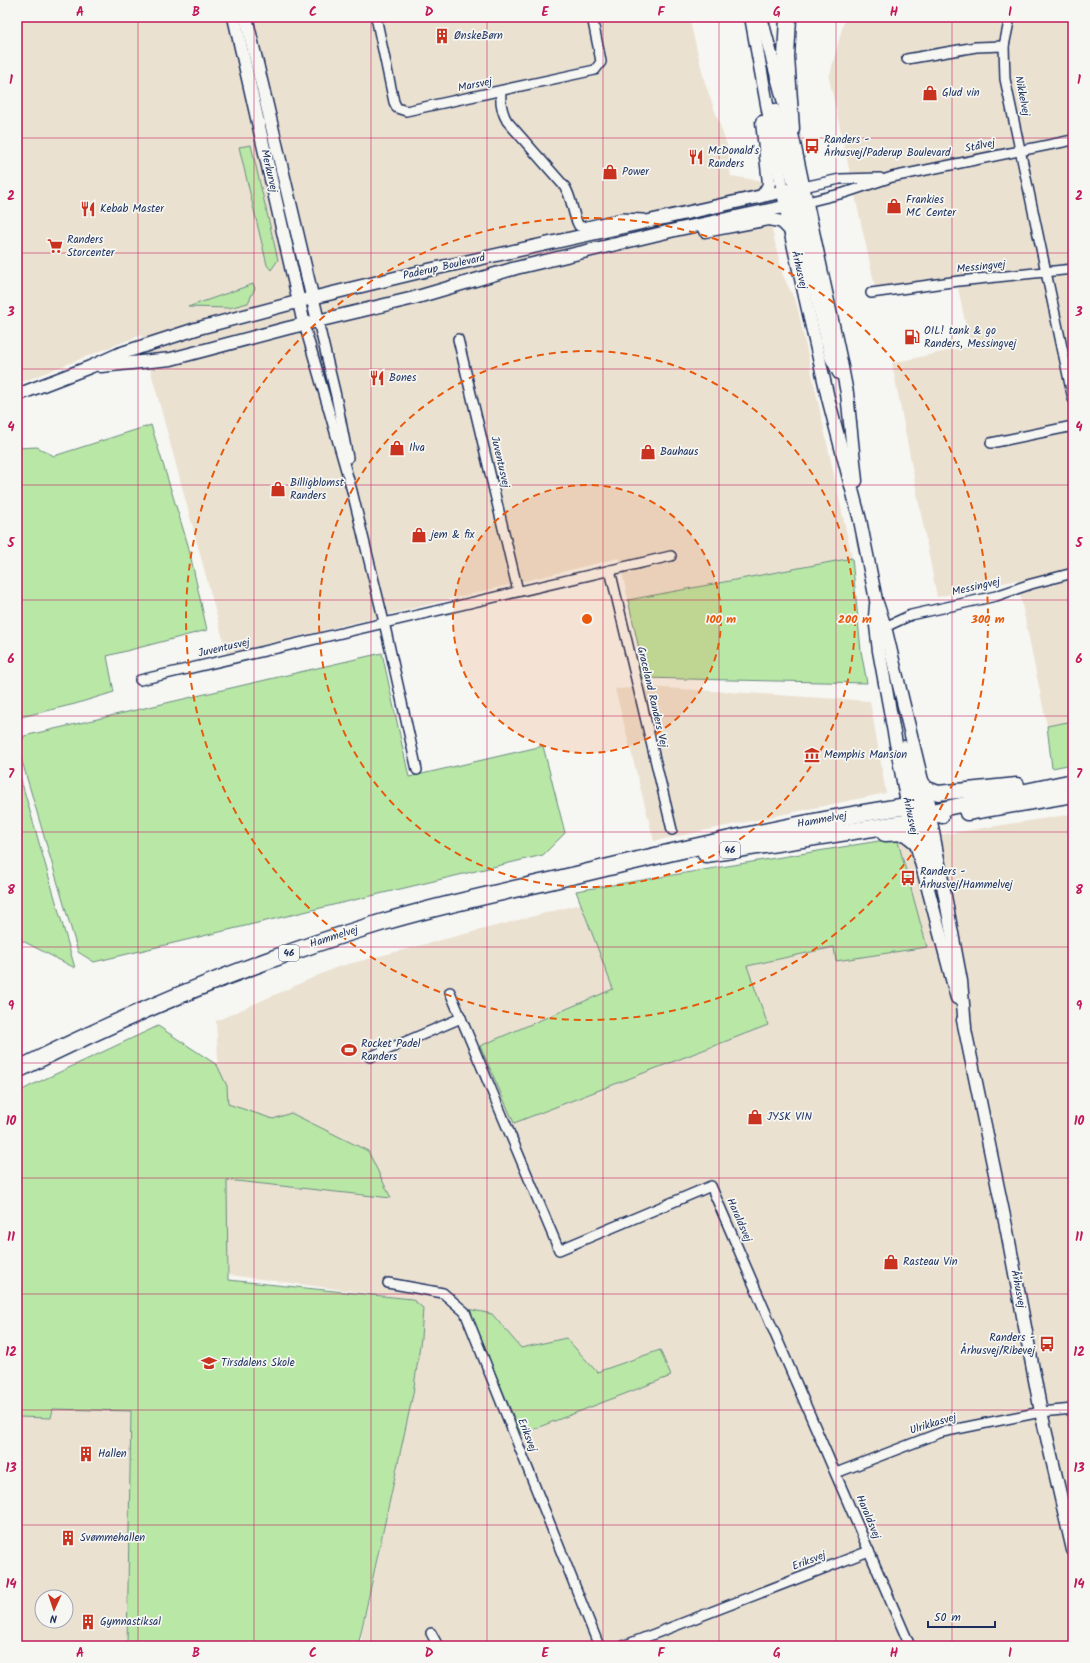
<svg xmlns="http://www.w3.org/2000/svg" width="1090" height="1663" font-family="Kalam,sans-serif">
	<style>
		.built { fill: #ebe1d1; fill-rule: evenodd }
		.green { fill: #b9e7a6; stroke: #6a8b82 }
		.lines { fill: none; stroke-linecap: round; stroke-linejoin: round }
		.street-casing { stroke: #1b2f5e; stroke-width: 12 }
		.secondary-casing { stroke: #1b2f5e; stroke-width: 15 }
		.primary-casing { stroke: #1b2f5e; stroke-width: 17 }
		.highway-casing { stroke: #1b2f5e; stroke-width: 19 }
		.street { stroke: #f6f6f2; stroke-width: 9 }
		.secondary { stroke: #f6f6f2; stroke-width: 12 }
		.primary { stroke: #f6f6f2; stroke-width: 14 }
		.highway { stroke: #f6f6f2; stroke-width: 16 }
		.grid { fill: none; stroke: #c2185b; stroke-width: 1; stroke-opacity: 0.55 }
		.ring { fill: none; stroke: #e8590c; stroke-width: 2; stroke-dasharray: 7 5 }
		.labels { text-anchor: middle; dominant-baseline: central; stroke-width: 3.5; stroke-linejoin: round; paint-order: stroke }
		.shield { fill: #f6f6f2; stroke: #5d6b8a; stroke-width: 1 }
		.shield-label { font-size: 10px; font-weight: bold; fill: #1b2f5e }
		.poi-label { font-size: 11px; fill: #1b2f5e; stroke: #f6f6f2; text-anchor: start }
		.street-label { font-size: 11px; fill: #1b2f5e; stroke: #f6f6f2 }
		.centre { fill: #e8590c; stroke: #f6f6f2; stroke-width: 2 }
		.ring-label { font-size: 12px; text-anchor: middle; font-weight: bold; fill: #e8590c; stroke: #f6f6f2; stroke-width: 3.5; stroke-linejoin: round; paint-order: stroke }
		.neatline { fill: none; stroke: #c2185b; stroke-width: 1.5 }
		.grid-label { font-size: 13px; text-anchor: middle; font-weight: bold; fill: #c2185b }
	</style>
	<rect width="100%" height="100%" fill="#f6f6f2"/>
	<filter id="ink" filterUnits="userSpaceOnUse"><feTurbulence type="fractalNoise" baseFrequency=".025" numOctaves="2"/><feDisplacementMap in="SourceGraphic" scale="8" xChannelSelector="R" yChannelSelector="G"/><feConvolveMatrix kernelMatrix="1 2 1 2 8 2 1 2 1" color-interpolation-filters="sRGB"/></filter>
	<g filter="url(#ink)">
		<g class="built">
			<path d="M17 17H689L705 83 727 145 731 176 761 181 782 273 797 305 852 558 628 600 619 558 227 654 141 335 17 384Z"/>
			<path d="M845 17H1073V721L1047 726 1017 580 937 597 892 363 970 346 957 283 876 291 829 78Z"/>
			<path d="M650 687 870 701 886 793 654 841 615 689Z"/>
			<path d="M1073 814V1646H364L361 1637 413 1394 421 1338 423 1309 412 1299 229 1275 216 1021 337 967 662 883 895 842Z"/>
			<path d="M207 1288 347 1646H17V1417L51 1418 52 1409ZM42 1597H66V1621H42Z"/>
		</g>
		<g class="green">
			<path d="M251 145 278 260 271 270 267 265 239 147Z"/>
			<path d="M253 284 255 288 248 303 229 308 188 307Z"/>
			<path d="M151 425 188 545 207 630 107 656 114 692 75 704 17 718V448L37 447 54 456Z"/>
			<path d="M852 558 861 651 867 683 641 678 637 660 641 658 628 600Z"/>
			<path d="M382 653 409 777 543 746 565 833 543 855 94 962 78 952 19 751 24 736Z"/>
			<path d="M1073 721V764L1052 768 1047 726Z"/>
			<path d="M17 766 75 968 17 938Z"/>
			<path d="M897 838 927 947 836 961 834 947 747 966 768 1025 514 1123 480 1046 613 989 576 891Z"/>
			<path d="M158 1026 217 1065 227 1086 228 1104 273 1119 291 1113 368 1151 391 1198 227 1180 228 1280 412 1299 423 1308 421 1338 413 1394 358 1646H127L131 1411 53 1409 51 1418 17 1417V1093L30 1086Z"/>
			<path d="M468 1309 492 1314 521 1348 566 1338 597 1372 660 1350 671 1376 521 1434Z"/>
		</g>
		<g class="lines">
			<defs>
				<g id="street">
					<path d="M376 17 394 102 397 108 406 111 595 70 601 62 600 56 592 17"/>
					<path d="M1010 17 1004 46 1005 79 1073 399"/>
					<path d="M907 59 976 47 1004 46"/>
					<path d="M501 91C500 102 501 111 507 121L565 187C573 200 572 214 579 226L583 227 622 218 643 219"/>
					<path d="M803 187 840 179 880 178"/>
					<path d="M807 202 844 193 892 177 1073 140"/>
					<path d="M871 293 959 281 1073 269"/>
					<path d="M318 321 336 396 348 458"/>
					<path d="M304 324 352 491 384 622 417 770"/>
					<path d="M458 339 518 591"/>
					<path d="M991 443 1073 426"/>
					<path d="M610 570 672 830"/>
					<path d="M885 627 911 615 996 596 1031 584 1073 573"/>
					<path d="M140 680 671 556"/>
					<path d="M450 992 559 1250 711 1186 910 1646"/>
					<path d="M370 1057 461 1018"/>
					<path d="M388 1283 443 1293 465 1312 599 1646"/>
					<path d="M836 1473 942 1432 1041 1412 1073 1409"/>
					<path d="M431 1633 438 1646"/>
					<path d="M623 1646 869 1551"/>
				</g>
				<g id="secondary">
					<path d="M234 17 304 324"/>
					<path d="M246 17 318 321"/>
					<path d="M751 17 790 230 828 398 860 520 876 600 885 627 925 793"/>
					<path d="M761 17 791 129 841 362 847 393 856 481"/>
					<path d="M774 110 793 179 796 188 800 194"/>
					<path d="M762 122 769 183 768 187 763 195"/>
					<path d="M791 199 795 204 797 211 831 357 839 373"/>
					<path d="M705 231 769 219 782 222 790 230"/>
					<path d="M101 366 171 359 288 328 414 298 516 268 675 230 807 202"/>
					<path d="M17 395 90 367 119 354 199 328 312 298 424 271 803 187"/>
					<path d="M876 605 875 617 879 651 909 814"/>
					<path d="M904 747C910 773 910 810 942 817"/>
					<path d="M929 811 961 981 965 1027"/>
					<path d="M913 815 922 827 934 874"/>
					<path d="M913 832 957 998"/>
					<path d="M963 1020 1007 1231 1041 1412 1073 1550"/>
				</g>
				<g id="primary">
					<path d="M923 784 925 788 938 793 1017 785"/>
					<path d="M967 813 1073 795"/>
					<path d="M917 823 923 816 937 810 1073 781"/>
				</g>
				<g id="highway">
					<path d="M788 17 786 57 791 129"/>
					<path d="M913 810 922 799 924 788"/>
					<path d="M885 833 905 832 915 840"/>
					<path d="M706 854 930 819"/>
					<path d="M17 1070C134 1011 254 961 380 923 446 903 513 890 580 874 695 846 810 820 927 803"/>
				</g>
			</defs>
			<use href="#street" class="street-casing"/>
			<use href="#secondary" class="secondary-casing"/>
			<use href="#primary" class="primary-casing"/>
			<use href="#highway" class="highway-casing"/>
			<use href="#street" class="street"/>
			<use href="#secondary" class="secondary"/>
			<use href="#primary" class="primary"/>
			<use href="#highway" class="highway"/>
		</g>
	</g>
	<path class="grid" d="M138 17V1646M254 17V1646M371 17V1646M487 17V1646M603 17V1646M719 17V1646M836 17V1646M952 17V1646M17 138H1073M17 253H1073M17 369H1073M17 485H1073M17 600H1073M17 716H1073M17 832H1073M17 947H1073M17 1063H1073M17 1178H1073M17 1294H1073M17 1410H1073M17 1525H1073"/>
	<circle cx="587" cy="619" r="134" fill="#e8590c" fill-opacity=".12"/>
	<g class="ring">
		<circle cx="587" cy="619" r="134"/>
		<circle cx="587" cy="619" r="268"/>
		<circle cx="587" cy="619" r="401"/>
	</g>
	<defs>
		<symbol id="building-bare" viewBox="-9 -9 18 18"><path d="M-4-6H4V6H1V3H-1V6H-4ZM-2.5-4.3h1.7v1.8h-1.7ZM.8-4.3h1.7v1.8H.8ZM-2.5-1h1.7V.8h-1.7ZM.8-1h1.7V.8H.8Z" fill="#c8321e" stroke="#f6f6f2" stroke-width="2.5" paint-order="stroke"/></symbol>
		<symbol id="shop-bare" viewBox="-9 -9 18 18"><path d="M-5-2.5h2.3a2.7 3.5 0 0 1 5.4 0H5L5.5 6h-11ZM-1.5-2.5h3a1.5 2.3 0 0 0-3 0Z" fill="#c8321e" stroke="#f6f6f2" stroke-width="2.5" paint-order="stroke"/></symbol>
		<symbol id="bus-bare" viewBox="-9 -9 18 18"><path d="M-5-6H5V4H4V6H2V4H-2V6H-4V4H-5ZM-3.5-4V0h7V-4ZM-3.5 1.2v1.5H-2V1.2ZM2 1.2v1.5H3.5V1.2Z" fill="#c8321e" stroke="#f6f6f2" stroke-width="2.5" paint-order="stroke"/></symbol>
		<symbol id="restaurant-bare" viewBox="-9 -9 18 18"><path d="M-5-6h1v4h1v-4h1v4h1v-4h1v5L-1.5 .5V6h-2V.5L-5-1ZM5-6V6H3V1.5H1.5Q1.5-4 5-6Z" fill="#c8321e" stroke="#f6f6f2" stroke-width="2.5" paint-order="stroke"/></symbol>
		<symbol id="supermarket-bare" viewBox="-9 -9 18 18"><path d="M-6-5.5h2.5l.6 2H6L4.5 2H-2.5L-4.4-4H-6ZM-1.5 3.2a1.3 1.3 0 1 0 .1 0ZM3 3.2a1.3 1.3 0 1 0 .1 0Z" fill="#c8321e" stroke="#f6f6f2" stroke-width="2.5" paint-order="stroke"/></symbol>
		<symbol id="fuel-bare" viewBox="-9 -9 18 18"><path d="M-5.5-6h7V0h2V4h1.3V-2.5L3-4.5l.8-.8L6-3V5H2.5V1h-1V6h-7ZM-4.2-4.7v3.2H.2V-4.7Z" fill="#c8321e" stroke="#f6f6f2" stroke-width="2.5" paint-order="stroke"/></symbol>
		<symbol id="museum-bare" viewBox="-9 -9 18 18"><path d="M0-6L6-3V-2H-6V-3ZM-5-1h2V3h-2ZM-1-1h2V3h-2ZM3-1h2V3H3ZM-6 4H6V6H-6Z" fill="#c8321e" stroke="#f6f6f2" stroke-width="2.5" paint-order="stroke"/></symbol>
		<symbol id="stadium-bare" viewBox="-9 -9 18 18"><path d="M0-5a6.5 5 0 1 0 0 10a6.5 5 0 1 0 0-10ZM-3.5-1.8h7v3.6h-7Z" fill="#c8321e" stroke="#f6f6f2" stroke-width="2.5" paint-order="stroke"/></symbol>
		<symbol id="school-bare" viewBox="-9 -9 18 18"><path d="M0-5L7-2L0 1L-7-2ZM-4 1L0 2.5L4 1V4Q0 6-4 4Z" fill="#c8321e" stroke="#f6f6f2" stroke-width="2.5" paint-order="stroke"/></symbol>
	</defs>
	<g fill-rule="evenodd">
		<use href="#building-bare" x="431" y="25" width="22" height="22"/>
		<use href="#shop-bare" x="919" y="82" width="22" height="22"/>
		<use href="#bus-bare" x="801" y="135" width="22" height="22"/>
		<use href="#restaurant-bare" x="685" y="146" width="22" height="22"/>
		<use href="#shop-bare" x="599" y="161" width="22" height="22"/>
		<use href="#shop-bare" x="883" y="195" width="22" height="22"/>
		<use href="#restaurant-bare" x="77" y="198" width="22" height="22"/>
		<use href="#supermarket-bare" x="44" y="235" width="22" height="22"/>
		<use href="#fuel-bare" x="901" y="326" width="22" height="22"/>
		<use href="#restaurant-bare" x="366" y="367" width="22" height="22"/>
		<use href="#shop-bare" x="386" y="437" width="22" height="22"/>
		<use href="#shop-bare" x="637" y="441" width="22" height="22"/>
		<use href="#shop-bare" x="267" y="478" width="22" height="22"/>
		<use href="#shop-bare" x="408" y="524" width="22" height="22"/>
		<use href="#museum-bare" x="801" y="744" width="22" height="22"/>
		<use href="#bus-bare" x="897" y="867" width="22" height="22"/>
		<use href="#stadium-bare" x="338" y="1039" width="22" height="22"/>
		<use href="#shop-bare" x="744" y="1106" width="22" height="22"/>
		<use href="#shop-bare" x="880" y="1251" width="22" height="22"/>
		<use href="#bus-bare" x="1036" y="1333" width="22" height="22"/>
		<use href="#school-bare" x="198" y="1352" width="22" height="22"/>
		<use href="#building-bare" x="75" y="1443" width="22" height="22"/>
		<use href="#building-bare" x="57" y="1527" width="22" height="22"/>
		<use href="#building-bare" x="77" y="1611" width="22" height="22"/>
	</g>
	<g class="labels">
		<g class="shield">
			<rect x="720" y="842" width="20" height="16" rx="3"/>
			<rect x="279" y="945" width="20" height="16" rx="3"/>
		</g>
		<g class="shield-label">
			<text x="730" y="850">46</text>
			<text x="289" y="953">46</text>
		</g>
		<g class="poi-label">
			<text x="454" y="36">ØnskeBørn</text>
			<text x="942" y="93">Glud vin</text>
			<text x="824" y="140">Randers -<tspan x="824" dy="13">Århusvej/Paderup Boulevard</tspan></text>
			<text x="708" y="151">McDonald's<tspan x="708" dy="13">Randers</tspan></text>
			<text x="622" y="172">Power</text>
			<text x="906" y="200">Frankies<tspan x="906" dy="13">MC Center</tspan></text>
			<text x="100" y="209">Kebab Master</text>
			<text x="67" y="240">Randers<tspan x="67" dy="13">Storcenter</tspan></text>
			<text x="924" y="331">OIL! tank &amp; go<tspan x="924" dy="13">Randers, Messingvej</tspan></text>
			<text x="389" y="378">Bones</text>
			<text x="409" y="448">Ilva</text>
			<text x="660" y="452">Bauhaus</text>
			<text x="290" y="483">Billigblomst<tspan x="290" dy="13">Randers</tspan></text>
			<text x="431" y="535">jem &amp; fix</text>
			<text x="824" y="755">Memphis Mansion</text>
			<text x="920" y="872">Randers -<tspan x="920" dy="13">Århusvej/Hammelvej</tspan></text>
			<text x="361" y="1044">Rocket Padel<tspan x="361" dy="13">Randers</tspan></text>
			<text x="767" y="1117">JYSK VIN</text>
			<text x="903" y="1262">Rasteau Vin</text>
			<text x="1035" y="1338" text-anchor="end">Randers -<tspan x="1035" dy="13">Århusvej/Ribevej</tspan></text>
			<text x="221" y="1363">Tirsdalens Skole</text>
			<text x="98" y="1454">Hallen</text>
			<text x="80" y="1538">Svømmehallen</text>
			<text x="100" y="1622">Gymnastiksal</text>
		</g>
		<g class="street-label">
			<text transform="translate(475 85) rotate(-12)">Marsvej</text>
			<text transform="translate(1022 96) rotate(79)">Nikkelvej</text>
			<text transform="translate(980 146) rotate(-12)">Stålvej</text>
			<text transform="translate(269 171) rotate(77)">Merkurvej</text>
			<text transform="translate(444 267) rotate(-13)">Paderup Boulevard</text>
			<text transform="translate(981 267) rotate(-6)">Messingvej</text>
			<text transform="translate(799 270) rotate(77)">Århusvej</text>
			<text transform="translate(500 462) rotate(77)">Juventusvej</text>
			<text transform="translate(976 587) rotate(-13)">Messingvej</text>
			<text transform="translate(224 648) rotate(-13)">Juventusvej</text>
			<text transform="translate(652 697) rotate(77)">Graceland Randers Vej</text>
			<text transform="translate(910 816) rotate(78)">Århusvej</text>
			<text transform="translate(822 820) rotate(-10)">Hammelvej</text>
			<text transform="translate(334 937) rotate(-18)">Hammelvej</text>
			<text transform="translate(739 1220) rotate(66)">Haraldsvej</text>
			<text transform="translate(1018 1289) rotate(79)">Århusvej</text>
			<text transform="translate(933 1424) rotate(-17)">Ulrikkasvej</text>
			<text transform="translate(527 1435) rotate(68)">Eriksvej</text>
			<text transform="translate(868 1517) rotate(67)">Haraldsvej</text>
			<text transform="translate(809 1561) rotate(-21)">Eriksvej</text>
		</g>
	</g>
	<circle cx="587" cy="619" r="6" class="centre"/>
	<g class="ring-label">
		<text x="721" y="623">100 m</text>
		<text x="855" y="623">200 m</text>
		<text x="988" y="623">300 m</text>
	</g>
	<rect width="1090" height="1663" fill="none" stroke="#f6f6f2" stroke-width="44"/>
	<g transform="translate(54 1609) rotate(183)"><circle r="19" fill="#f6f6f2" stroke="#9ea6b7"/>
	<path d="M0-3L7 15L0 10L-7 15Z" fill="#c8321e"/>
	<text y="-6" font-size="11" font-weight="bold" text-anchor="middle" fill="#1b2f5e">N</text>
	</g>
	<path d="M928 1621v6h67v-6" fill="none" stroke="#1b2f5e" stroke-width="2"/>
	<text x="934" y="1621" font-size="12" fill="#1b2f5e" stroke="#f6f6f2" stroke-width="3" paint-order="stroke">50 m</text>
	<rect x="22" y="22" width="1046" height="1619" class="neatline"/>
	<g class="grid-label">
		<text x="80" y="16">A</text>
		<text x="196" y="16">B</text>
		<text x="313" y="16">C</text>
		<text x="429" y="16">D</text>
		<text x="545" y="16">E</text>
		<text x="661" y="16">F</text>
		<text x="777" y="16">G</text>
		<text x="894" y="16">H</text>
		<text x="1010" y="16">I</text>
		<text x="11" y="84">1</text>
		<text x="1079" y="84">1</text>
		<text x="11" y="200">2</text>
		<text x="1079" y="200">2</text>
		<text x="11" y="316">3</text>
		<text x="1079" y="316">3</text>
		<text x="11" y="431">4</text>
		<text x="1079" y="431">4</text>
		<text x="11" y="547">5</text>
		<text x="1079" y="547">5</text>
		<text x="11" y="663">6</text>
		<text x="1079" y="663">6</text>
		<text x="11" y="778">7</text>
		<text x="1079" y="778">7</text>
		<text x="11" y="894">8</text>
		<text x="1079" y="894">8</text>
		<text x="11" y="1010">9</text>
		<text x="1079" y="1010">9</text>
		<text x="11" y="1125">10</text>
		<text x="1079" y="1125">10</text>
		<text x="11" y="1241">11</text>
		<text x="1079" y="1241">11</text>
		<text x="11" y="1356">12</text>
		<text x="1079" y="1356">12</text>
		<text x="11" y="1472">13</text>
		<text x="1079" y="1472">13</text>
		<text x="11" y="1588">14</text>
		<text x="1079" y="1588">14</text>
		<text x="80" y="1657">A</text>
		<text x="196" y="1657">B</text>
		<text x="313" y="1657">C</text>
		<text x="429" y="1657">D</text>
		<text x="545" y="1657">E</text>
		<text x="661" y="1657">F</text>
		<text x="777" y="1657">G</text>
		<text x="894" y="1657">H</text>
		<text x="1010" y="1657">I</text>
	</g>
</svg>
